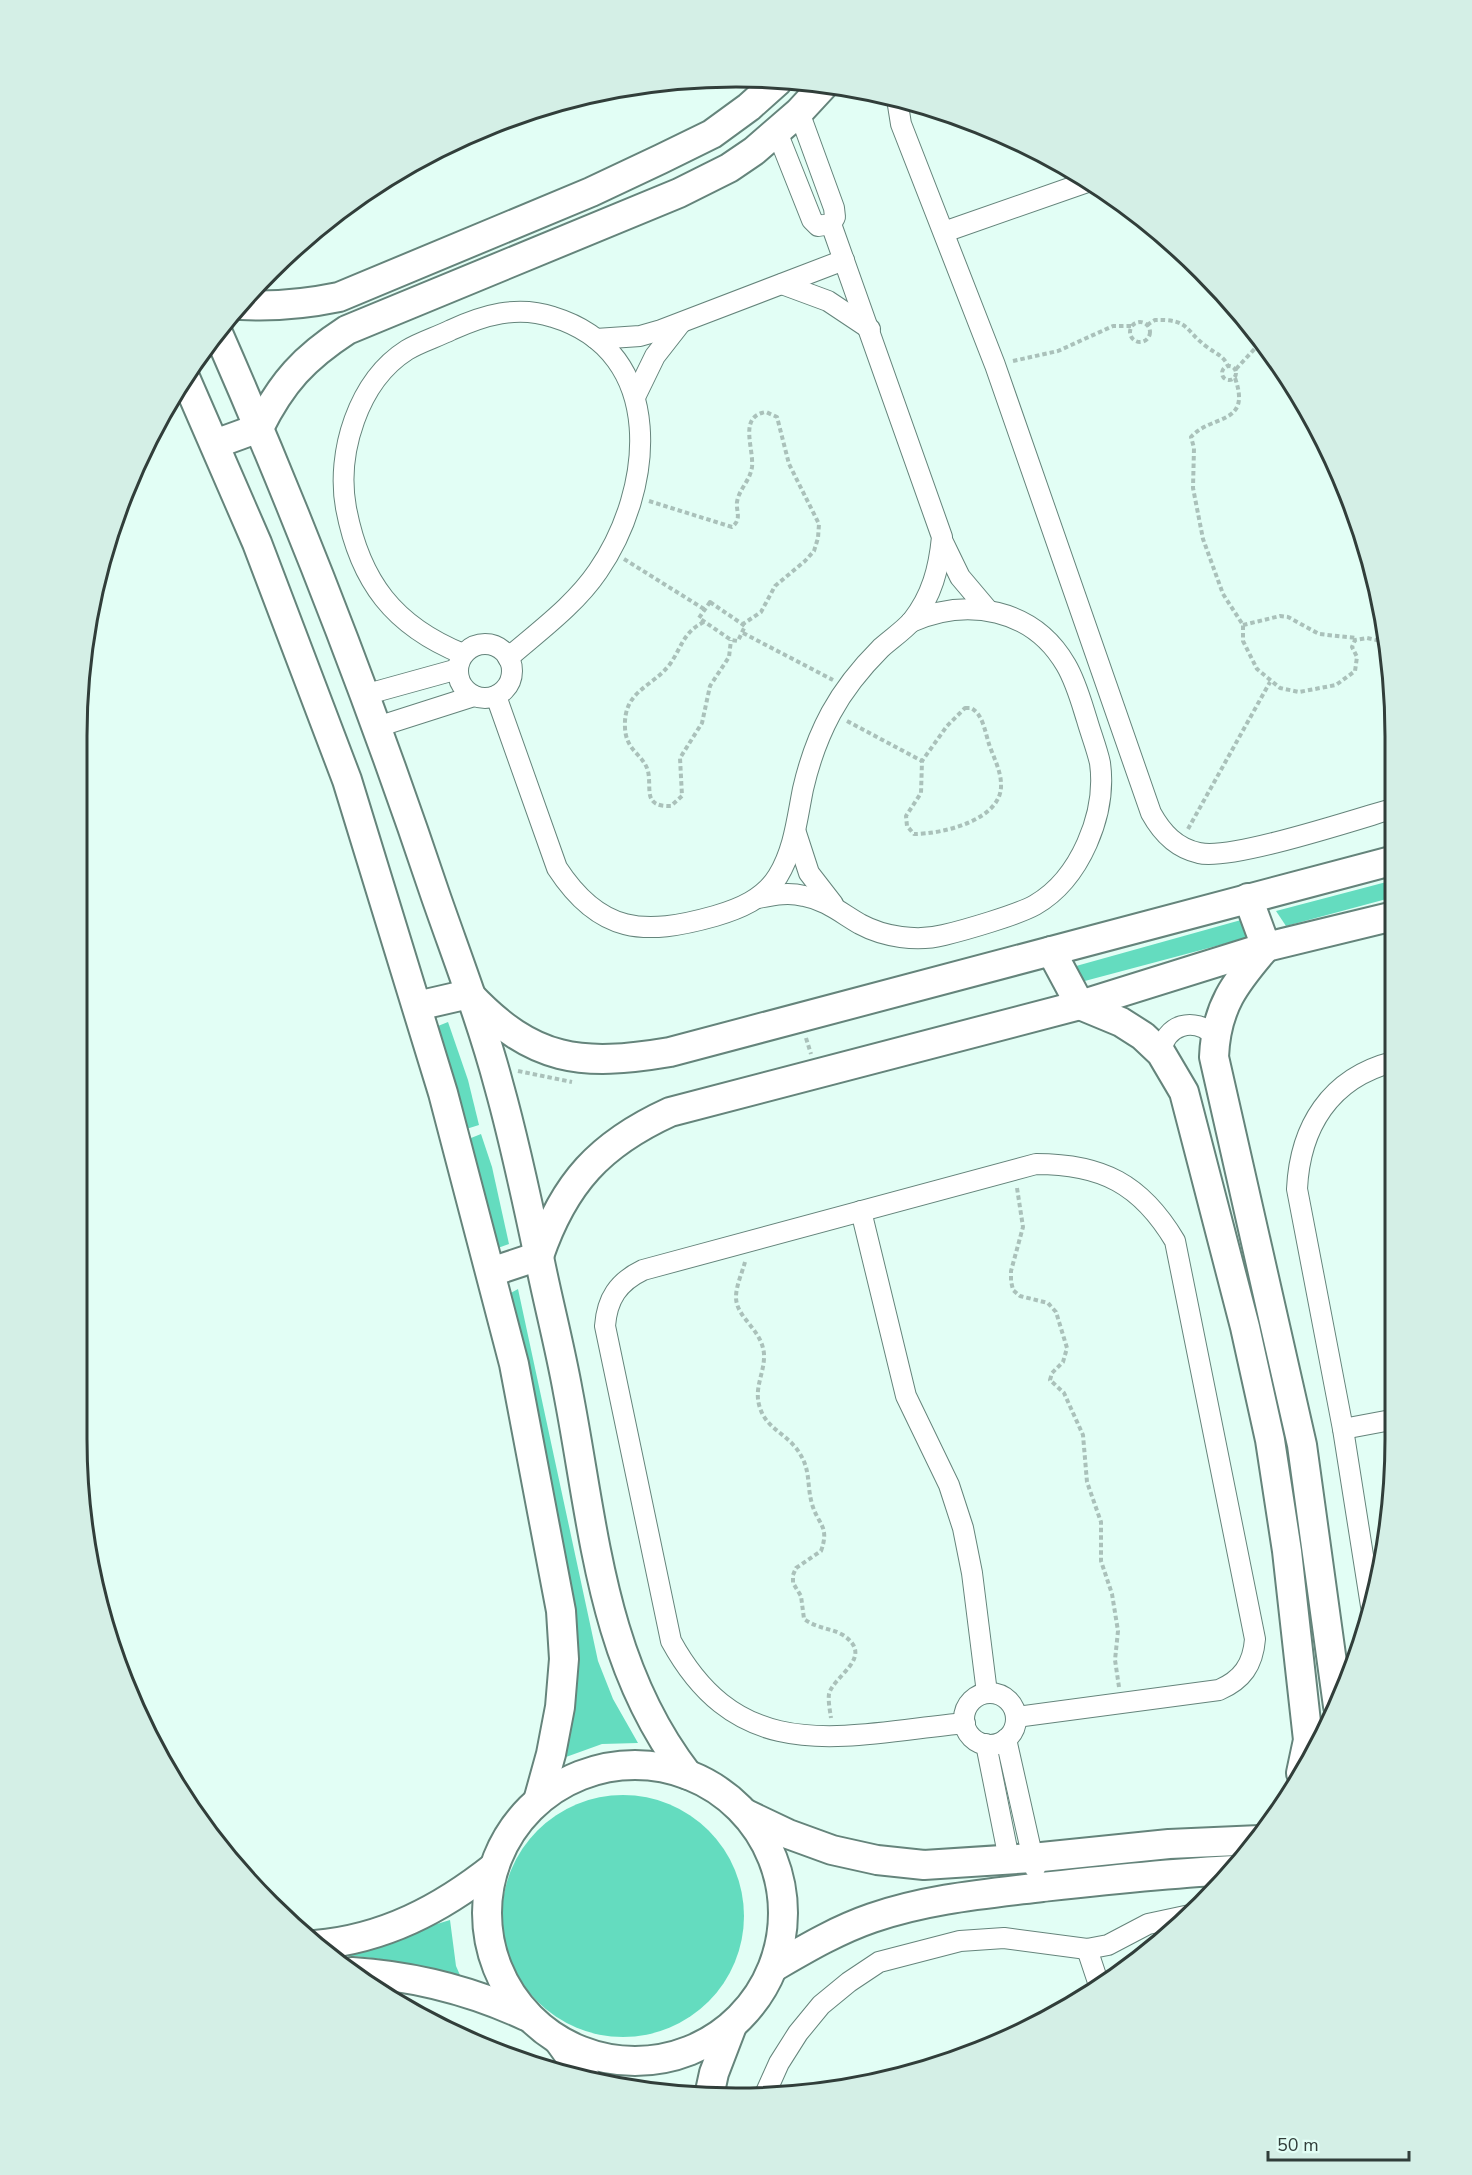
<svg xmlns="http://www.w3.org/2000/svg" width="1472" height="2175" font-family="'Nunito Sans',sans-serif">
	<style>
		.green { fill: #64dcbf }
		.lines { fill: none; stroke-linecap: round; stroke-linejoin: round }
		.street-casing { stroke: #65847b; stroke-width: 22 }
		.secondary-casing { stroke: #65847b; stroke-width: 32 }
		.path { stroke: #aac1ba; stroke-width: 4; stroke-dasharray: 4.5 3; stroke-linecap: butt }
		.street { stroke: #fff; stroke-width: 20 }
		.secondary { stroke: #fff; stroke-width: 28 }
		.rim { fill: none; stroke: #313e3a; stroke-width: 3 }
	</style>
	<rect width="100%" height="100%" fill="#e2fef5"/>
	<g class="green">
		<path d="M1394 880V897L1286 926 1276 911Z"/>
		<path d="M1241 920 1250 937 1081 982 1069 968Z"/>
		<path d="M448 1022 468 1080 479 1125 463 1130 433 1028Z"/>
		<path d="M481 1134 492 1167 509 1244 495 1249 466 1140Z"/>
		<path d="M518 1289 598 1661 613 1699 638 1743 602 1744 566 1757 574 1706 505 1296Z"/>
		<circle cx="623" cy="1916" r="121"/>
		<path d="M450 1920 456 1966 463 1982C426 1967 389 1958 348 1956V1951Z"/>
	</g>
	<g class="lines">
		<defs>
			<g id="street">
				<path d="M897 99 901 124 995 365 1151 813C1162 833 1176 848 1199 853 1230 861 1357 819 1395 808"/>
				<path d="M777 132 812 220 818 226 831 224 835 217 834 208 799 112"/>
				<path d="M944 232 1090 181"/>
				<path d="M782 284 828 301 870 329"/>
				<path d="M596 339 640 336 661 330 844 260"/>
				<path d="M636 395 655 356 680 324"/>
				<path d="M943 542 960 577 987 609"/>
				<circle cx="485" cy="671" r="27"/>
				<path d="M463 654C394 626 360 582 346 508 336 453 358 381 407 350 420 342 437 337 451 330 484 315 517 305 553 317 668 352 654 490 598 571 575 605 539 631 508 658"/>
				<path d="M364 695 458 669"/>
				<path d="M496 696 557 868C600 934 644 936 715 916 739 909 764 899 778 876 794 850 797 819 803 789 809 763 818 737 831 713 844 689 862 667 881 648 891 639 903 631 912 621 932 596 939 568 942 537L831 224"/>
				<path d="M377 727 474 696"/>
				<path d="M796 833 809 873 833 904"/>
				<path d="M758 898C774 895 788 892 804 896 826 900 841 913 860 924 884 937 917 942 944 935 965 930 1017 915 1035 905 1080 879 1107 814 1100 763 1097 749 1091 734 1087 720 1081 701 1076 682 1066 665 1033 608 967 597 911 622"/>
				<path d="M1161 1053C1165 1024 1194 1016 1215 1036"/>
				<path d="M861 1211 906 1396 949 1485 963 1528 972 1573 987 1693"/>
				<path d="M1343 1429 1391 1420"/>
				<path d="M1371 1606 1343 1429 1297 1189C1300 1127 1330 1078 1393 1062"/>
				<circle cx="990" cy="1719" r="26"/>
				<path d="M965 1723C844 1735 741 1769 671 1641L605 1326C607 1299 618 1282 643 1270L1036 1164C1102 1164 1141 1184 1175 1241L1255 1639C1253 1665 1242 1680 1219 1690L1016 1717"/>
				<path d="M1006 1739 1035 1868"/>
				<path d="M986 1744 1009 1859"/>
				<path d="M1087 1949 1099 1985"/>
				<path d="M766 2092 779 2063 798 2033 821 2005 849 1982 879 1962 960 1941 1004 1938 1087 1949 1108 1945 1148 1924 1190 1915"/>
			</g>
			<g id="secondary">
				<path d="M241 305C275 307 305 304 339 297L591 192 661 159 712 134 749 107 778 81"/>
				<path d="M218 333C299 518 372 706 436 897 458 960 482 1022 499 1086 515 1143 527 1200 539 1257 548 1302 560 1347 568 1392 594 1526 601 1663 688 1775"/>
				<path d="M184 375 257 543 347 780 443 1093 514 1364 561 1611 564 1659 560 1707 551 1754 538 1801"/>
				<path d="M215 444 259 428C282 382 304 358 347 330L679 193 729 168 754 151 799 112 824 85"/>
				<path d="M1248 898 1266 947C1235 983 1216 1007 1214 1057L1302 1445 1338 1706"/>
				<path d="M1051 951 1080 1005 1121 1022 1143 1036 1161 1053 1184 1092 1245 1327 1270 1440 1287 1551 1308 1740 1301 1773"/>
				<path d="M417 1006 469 994C533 1062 581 1067 670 1052L1395 860"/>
				<path d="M491 1272 539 1256C564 1183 600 1144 670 1112L1080 1005 1266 947 1394 916"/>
				<circle cx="635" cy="1913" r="148"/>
				<path d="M746 1814 788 1834 832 1850 877 1860 924 1865 1032 1858 1169 1844 1260 1840"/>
				<path d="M315 1945C384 1939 441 1909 494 1867"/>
				<path d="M774 1967C805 1949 837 1930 872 1918 927 1899 984 1894 1042 1887 1106 1880 1169 1873 1234 1870"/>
				<path d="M352 1972C414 1976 470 1990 526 2016"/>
				<path d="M559 2041 587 2080"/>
				<path d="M709 2096 714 2073 732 2026"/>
			</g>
		</defs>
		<use href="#street" class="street-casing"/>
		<use href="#secondary" class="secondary-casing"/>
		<g class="path">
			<circle cx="1140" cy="332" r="10"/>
			<path d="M1147 325 1155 320C1190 319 1184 330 1207 347 1216 354 1223 355 1228 366"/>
			<path d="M1013 361 1058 351 1113 326H1132"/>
			<circle cx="1229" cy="373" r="7"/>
			<path d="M1236 369 1261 342"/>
			<path d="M1235 378C1252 426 1211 414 1191 437L1194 448 1193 488 1203 539 1223 594 1243 625V641L1257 669 1280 688 1299 692 1336 685 1355 671 1357 657 1352 647 1355 640 1367 638 1386 642"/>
			<path d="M649 501 732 527C742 519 736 512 737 502 739 489 750 481 752 467 754 448 738 416 766 412L777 417 789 464 819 524 818 538 814 551 805 561 775 586 761 612 743 624"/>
			<path d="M624 559 704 609"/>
			<path d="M710 602 745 626 738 641 731 640 699 618Z"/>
			<path d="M704 622C683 632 682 647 670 664 652 688 623 690 625 728 626 751 643 754 648 771 652 789 642 807 671 806L682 796 680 758 702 723 710 686 729 657 731 640"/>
			<path d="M1243 625 1280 616 1288 617 1319 634 1356 638"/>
			<path d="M743 633 833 680"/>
			<path d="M965 708H971C983 714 985 732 989 744 993 756 1001 771 1001 784 1003 820 942 834 914 834L907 826 906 816 921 793 922 761 947 726Z"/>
			<path d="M847 721 922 761"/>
			<path d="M1188 829 1270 682"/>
			<path d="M806 1038 811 1054"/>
			<path d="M518 1071 572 1082"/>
			<path d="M1017 1188 1023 1227 1011 1271V1281L1013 1290 1020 1296 1048 1303 1056 1312 1067 1348 1063 1362 1052 1373 1050 1380 1064 1393 1083 1435 1087 1482 1101 1522V1561L1112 1594 1118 1631 1115 1660 1119 1687"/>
			<path d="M745 1262C742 1273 736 1286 736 1297 736 1318 762 1329 764 1354 765 1373 753 1388 760 1408 766 1427 784 1433 796 1448 812 1469 806 1483 812 1504 818 1525 830 1526 821 1551L796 1568 793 1575V1583L801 1596 804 1619C818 1629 831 1628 843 1635 876 1657 833 1676 829 1694 828 1701 830 1711 831 1718"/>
		</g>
		<use href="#street" class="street"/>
		<use href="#secondary" class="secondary"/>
	</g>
	<path d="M0 0H1472V2175H0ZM736 87H736A649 649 0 0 1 1385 736V1439A649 649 0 0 1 736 2088H736A649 649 0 0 1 87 1439V736A649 649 0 0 1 736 87Z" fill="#d4efe6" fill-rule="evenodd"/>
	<path class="rim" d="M736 87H736A649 649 0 0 1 1385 736V1439A649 649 0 0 1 736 2088H736A649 649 0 0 1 87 1439V736A649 649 0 0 1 736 87Z"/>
	<path d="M1268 2151v9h141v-9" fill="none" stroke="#313e3a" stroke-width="3"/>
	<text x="1277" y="2151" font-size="18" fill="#313e3a" stroke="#e2fef5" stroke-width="4.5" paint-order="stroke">50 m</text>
</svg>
